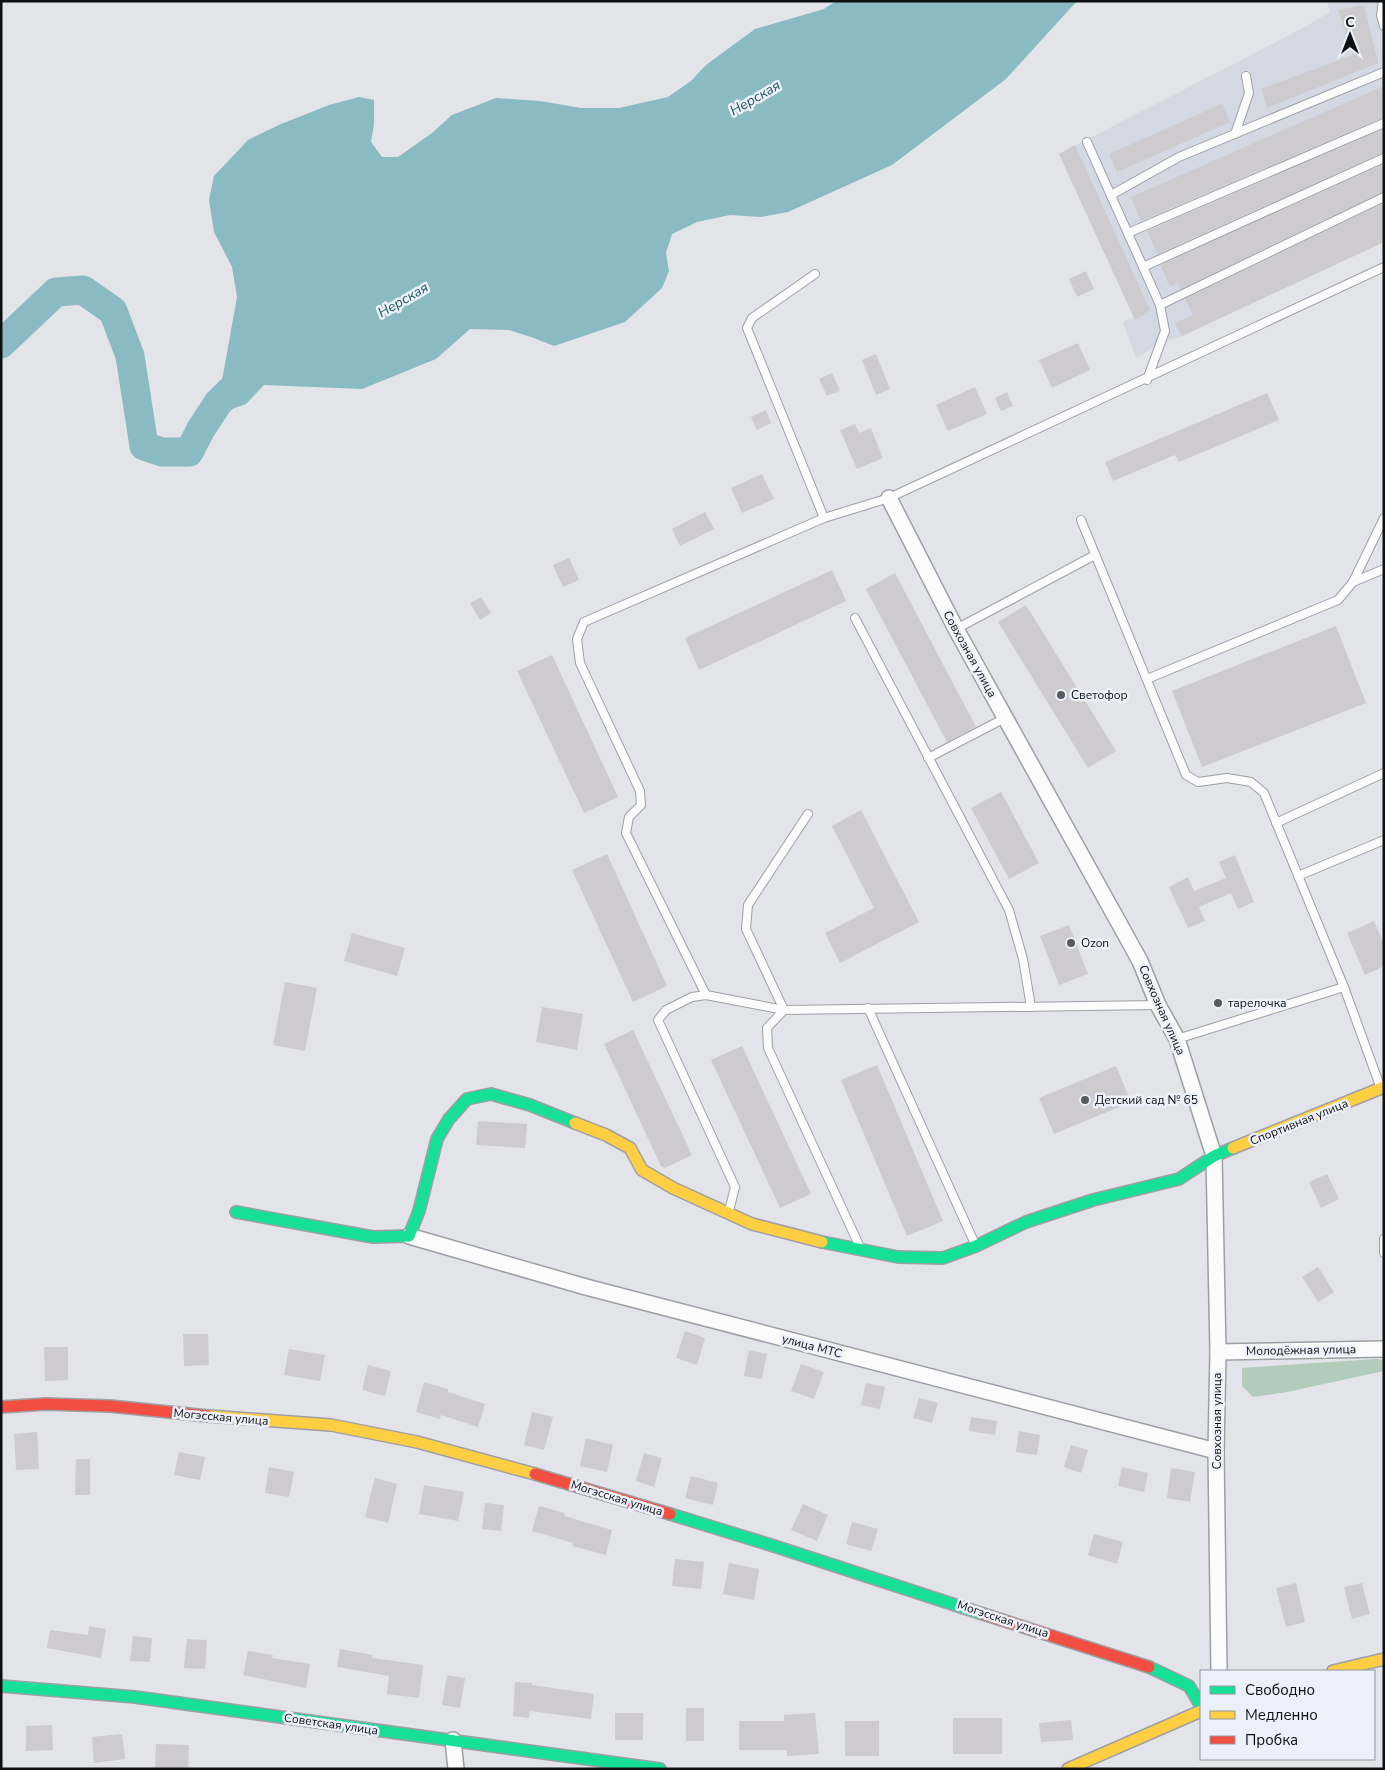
<svg xmlns="http://www.w3.org/2000/svg" width="1385" height="1770" font-family="'Nunito Sans',sans-serif">
	<style>
		.built { fill: #d3d8e3 }
		.forest { fill: #b2cbbb }
		.water { fill: #8abac2 }
		.lines { fill: none; stroke-linecap: round; stroke-linejoin: round }
		.river { stroke: #8abac2; stroke-width: 29 }
		.building { fill: #cdcbcd }
		.lane-casing { stroke: #9e9fa4; stroke-width: 10 }
		.street-casing { stroke: #9e9fa4; stroke-width: 18 }
		.fast-casing { stroke: #9e9fa4; stroke-width: 14 }
		.slow-casing { stroke: #9e9fa4; stroke-width: 14 }
		.jam-casing { stroke: #9e9fa4; stroke-width: 14 }
		.lane { stroke: #fbfbfc; stroke-width: 8 }
		.street { stroke: #fbfbfc; stroke-width: 15 }
		.fast { stroke: #16e098; stroke-width: 11 }
		.slow { stroke: #ffcf43; stroke-width: 11 }
		.jam { stroke: #f24e42; stroke-width: 11 }
		.poi-dot { fill: #585a5e; stroke: #ecf0fa; stroke-width: 2 }
		.labels { text-anchor: middle; dominant-baseline: central; stroke-width: 5; stroke-linejoin: round; paint-order: stroke }
		.street-label { font-size: 12px; fill: #0e0f12; stroke: #ecf0fa }
		.poi-label { font-size: 12px; fill: #0e0f12; stroke: #ecf0fa; text-anchor: start }
		.water-label { font-size: 14px; font-style: italic; fill: #1d565e; stroke: #ecf0fa }
	</style>
	<rect width="100%" height="100%" fill="#e2e4ea"/>
	<path class="built" d="M1327 1H1384V242L1182 336 1160 343 1136 358 1123 322 1134 317 1059 154 1303 28 1330 12Z"/>
	<path class="forest" d="M1376 1359 1384 1360V1371L1287 1392 1253 1397 1242 1386V1368Z"/>
	<path class="water" d="M836 1H1077L1006 79 892 165 788 212 761 217 730 215 697 222 672 234 666 253 669 271 662 288 625 322 554 346 534 338 509 330 470 329 436 359 362 389 264 385 246 404 232 409 218 403 237 297 232 267 214 232 209 200 214 176 248 140 281 124 329 105 359 97 374 100V124L371 142 382 157H398L432 133 452 115 496 98 540 101 581 108H619L668 97 691 81 706 65 755 29 824 9Z"/>
	<g class="lines">
		<path class="river" d="M1 344 56 292 83 290 113 311 130 356 144 446 162 452H189L201 429 218 403 245 376"/>
	</g>
	<g class="building">
		<path d="M1364 5 1378 63 1267 108 1261 89 1353 55 1338 10Z"/>
		<path d="M1384 86V117L1141 221 1131 197Z"/>
		<path d="M1222 104 1230 122 1117 172 1109 154Z"/>
		<path d="M1384 129V152L1158 254 1147 231Z"/>
		<path d="M1075 145 1150 310 1135 320 1059 154Z"/>
		<path d="M1384 164V191L1181 289 1178 283 1170 287 1161 267 1163 266 1162 264Z"/>
		<path d="M1384 203V242L1182 336 1175 323 1193 315 1185 299Z"/>
		<path d="M1086 271 1094 289 1077 297 1069 279Z"/>
		<path d="M1078 343 1090 370 1052 388 1039 360Z"/>
		<path d="M876 354 890 389 876 395 862 360Z"/>
		<path d="M832 373 840 391 827 396 819 379Z"/>
		<path d="M975 387 987 414 948 431 936 405Z"/>
		<path d="M1007 392 1013 406 1001 411 995 398Z"/>
		<path d="M1267 393 1279 420 1179 462 1175 455 1113 481 1105 462Z"/>
		<path d="M766 410 771 423 757 430 751 417Z"/>
		<path d="M855 424 859 433 871 428 883 458 857 469 840 430Z"/>
		<path d="M762 474 774 499 742 513 731 488Z"/>
		<path d="M705 512 714 529 680 546 672 529Z"/>
		<path d="M569 558 579 580 563 587 553 565Z"/>
		<path d="M832 570 846 601 699 670 685 638Z"/>
		<path d="M895 573 976 727 947 742 866 589Z"/>
		<path d="M481 597 491 613 480 620 470 603Z"/>
		<path d="M1026 605 1116 751 1088 768 998 622Z"/>
		<path d="M1336 626 1366 703 1202 767 1172 691Z"/>
		<path d="M552 655 618 797 584 813 517 671Z"/>
		<path d="M1001 792 1039 863 1009 879 971 808Z"/>
		<path d="M861 810 919 922 840 963 825 933 874 908 832 826Z"/>
		<path d="M607 854 667 986 633 1002 572 870Z"/>
		<path d="M1235 855 1254 902 1238 909 1231 893 1199 907 1205 921 1188 928 1169 887 1188 877 1194 891 1226 878 1219 862Z"/>
		<path d="M1374 921 1384 944V966L1365 975 1347 933Z"/>
		<path d="M1069 925 1088 974 1059 985 1040 936Z"/>
		<path d="M352 933 405 948 397 976 344 961Z"/>
		<path d="M285 982 317 988 305 1051 273 1045Z"/>
		<path d="M542 1007 583 1014 577 1050 536 1042Z"/>
		<path d="M633 1030 692 1155 665 1168 661 1166 604 1044Z"/>
		<path d="M742 1046 811 1194 780 1208 711 1060Z"/>
		<path d="M877 1065 943 1221 907 1236 841 1080Z"/>
		<path d="M1116 1066 1131 1102 1054 1134 1039 1098Z"/>
		<path d="M478 1121 527 1124 525 1148 476 1145Z"/>
		<path d="M1327 1174 1339 1199 1321 1208 1309 1182Z"/>
		<path d="M1318 1267 1334 1292 1318 1302 1302 1277Z"/>
		<path d="M685 1331 705 1338 697 1365 676 1358Z"/>
		<path d="M183 1334H208L209 1365 184 1366Z"/>
		<path d="M44 1347H68V1380L45 1381Z"/>
		<path d="M289 1349 325 1355 320 1381 284 1375Z"/>
		<path d="M749 1350 767 1354 762 1379 744 1376Z"/>
		<path d="M801 1364 824 1372 814 1399 791 1391Z"/>
		<path d="M368 1365 391 1371 385 1396 362 1390Z"/>
		<path d="M424 1382 448 1389V1392L485 1404 478 1427 441 1415 440 1419 416 1412Z"/>
		<path d="M866 1383 885 1387 880 1409 861 1405Z"/>
		<path d="M919 1398 938 1403 932 1423 913 1418Z"/>
		<path d="M532 1412 553 1417 544 1450 524 1445Z"/>
		<path d="M971 1417 997 1421 995 1435 969 1431Z"/>
		<path d="M1019 1431 1040 1435 1037 1455 1016 1452Z"/>
		<path d="M37 1432 39 1469 16 1470 14 1434Z"/>
		<path d="M586 1438 613 1445 607 1472 580 1466Z"/>
		<path d="M1071 1445 1088 1450 1081 1473 1064 1467Z"/>
		<path d="M179 1452 205 1457 200 1480 174 1475Z"/>
		<path d="M644 1453 662 1458 654 1487 636 1481Z"/>
		<path d="M76 1459H90V1495H75Z"/>
		<path d="M269 1467 294 1472 289 1497 265 1493Z"/>
		<path d="M1122 1467 1148 1473 1144 1492 1118 1486Z"/>
		<path d="M1171 1468 1195 1472 1190 1502 1167 1498Z"/>
		<path d="M691 1476 718 1483 713 1505 685 1498Z"/>
		<path d="M375 1478 397 1484 388 1523 365 1517Z"/>
		<path d="M424 1485 464 1492 458 1521 419 1514Z"/>
		<path d="M485 1503 504 1505 501 1531 482 1529Z"/>
		<path d="M803 1504 828 1515 817 1541 791 1530Z"/>
		<path d="M539 1506 565 1513 564 1516 612 1530 606 1555 572 1546 573 1543 532 1531Z"/>
		<path d="M852 1522 878 1529 871 1551 846 1544Z"/>
		<path d="M1094 1534 1123 1542 1117 1564 1088 1555Z"/>
		<path d="M675 1559 704 1562 701 1589 672 1586Z"/>
		<path d="M729 1563 759 1569 754 1600 723 1594Z"/>
		<path d="M1296 1583 1305 1622 1286 1627 1276 1588Z"/>
		<path d="M1362 1583 1370 1614 1352 1619 1344 1587Z"/>
		<path d="M89 1626 106 1629 101 1658 47 1648 50 1630 88 1635Z"/>
		<path d="M133 1636 152 1638 150 1662 130 1661Z"/>
		<path d="M187 1639 207 1640 205 1669 184 1668Z"/>
		<path d="M340 1649 373 1655 372 1658 423 1665 419 1698 387 1694 389 1676 337 1667Z"/>
		<path d="M248 1651 273 1655 272 1658 310 1664 306 1688 243 1675Z"/>
		<path d="M447 1675 465 1678 460 1708 442 1705Z"/>
		<path d="M515 1682 532 1683V1685L594 1694 591 1719 530 1711 529 1718 513 1716Z"/>
		<rect x="686" y="1708" width="18" height="33"/>
		<rect x="615" y="1713" width="28" height="27"/>
		<path d="M815 1713 819 1754 787 1756V1750H739V1721H784V1715Z"/>
		<rect x="953" y="1718" width="49" height="36"/>
		<path d="M1071 1720 1073 1740 1041 1742 1039 1723Z"/>
		<rect x="845" y="1721" width="34" height="35"/>
		<path d="M52 1725 53 1750 26 1751V1726Z"/>
		<path d="M122 1734 125 1759 94 1763 92 1737Z"/>
		<path d="M156 1744 189 1745 188 1769H155Z"/>
	</g>
	<g class="lines">
		<defs>
			<g id="lane">
				<path d="M1383 1 1381 15 1384 26"/>
				<path d="M1235 134 1249 93 1246 76"/>
				<path d="M1087 142 1160 305 1165 331 1147 380"/>
				<path d="M1111 195 1179 157 1384 72"/>
				<path d="M1128 233 1384 123"/>
				<path d="M1143 267 1384 158"/>
				<path d="M815 274 752 318 747 328 824 518"/>
				<path d="M1160 305 1384 197"/>
				<path d="M1081 520 1186 775 1198 782 1227 778 1251 782 1264 793 1344 987"/>
				<path d="M1353 582 1384 569"/>
				<path d="M855 618 1009 910 1023 959 1031 1007"/>
				<path d="M956 629 1095 555"/>
				<path d="M1147 679 1338 600 1353 582 1384 518"/>
				<path d="M928 758 1005 718"/>
				<path d="M808 814 748 905 746 929 784 1010 767 1028 768 1048 859 1245"/>
				<path d="M1276 823 1384 773"/>
				<path d="M1298 876 1384 840"/>
				<path d="M706 995 626 833 629 817 641 805 640 791 580 663 577 639 584 622 824 518 889 498 1384 267"/>
				<path d="M868 1008 975 1244"/>
				<path d="M1177 1039 1344 987 1380 1086"/>
				<path d="M729 1211 735 1187 658 1020 666 1010 692 997 706 995 784 1010 1158 1005"/>
				<path d="M1384 1239V1253"/>
			</g>
			<g id="street">
				<path d="M889 498 956 629 1140 961 1158 1005 1177 1039 1214 1156 1218 1352 1216 1451 1219 1671"/>
				<path d="M409 1236 586 1287 1216 1451"/>
				<path d="M1218 1352 1384 1349"/>
				<path d="M453 1740 456 1769"/>
			</g>
			<g id="fast">
				<path d="M236 1212 373 1237 409 1236 419 1211 437 1139 449 1119 467 1099 491 1094 530 1105 575 1123"/>
				<path d="M822 1242 898 1257 943 1258 976 1246 1026 1222 1093 1200 1179 1179 1214 1156 1233 1148"/>
				<path d="M670 1514 774 1546 983 1614"/>
				<path d="M1149 1667 1189 1686 1201 1706"/>
				<path d="M1 1686 135 1697 660 1769"/>
			</g>
			<g id="slow">
				<path d="M575 1123 606 1135 630 1148 642 1170 673 1188 752 1224 822 1242"/>
				<path d="M1233 1148 1384 1087"/>
				<path d="M208 1416 331 1425 417 1442 535 1474"/>
				<path d="M1333 1671 1384 1659"/>
				<path d="M1068 1769 1201 1711"/>
			</g>
			<g id="jam">
				<path d="M1 1407 45 1404 110 1406 208 1416"/>
				<path d="M535 1474 670 1514"/>
				<path d="M983 1614 1149 1667"/>
			</g>
		</defs>
		<use href="#lane" class="lane-casing"/>
		<use href="#street" class="street-casing"/>
		<use href="#fast" class="fast-casing"/>
		<use href="#slow" class="slow-casing"/>
		<use href="#jam" class="jam-casing"/>
		<use href="#lane" class="lane"/>
		<use href="#street" class="street"/>
		<use href="#fast" class="fast"/>
		<use href="#slow" class="slow"/>
		<use href="#jam" class="jam"/>
	</g>
	<g class="poi-dot">
		<circle cx="1061" cy="695" r="5"/>
		<circle cx="1071" cy="943" r="5"/>
		<circle cx="1218" cy="1003" r="5"/>
		<circle cx="1085" cy="1100" r="5"/>
	</g>
	<g class="labels">
		<g class="street-label">
			<text transform="translate(970 654) rotate(61)">Совхозная улица</text>
			<text transform="translate(1162 1010) rotate(66)">Совхозная улица</text>
			<text transform="translate(1299 1122) rotate(-22)">Спортивная улица</text>
			<text transform="translate(812 1346) rotate(15)">улица МТС</text>
			<text transform="translate(1301 1350) rotate(-1)">Молодёжная улица</text>
			<text transform="translate(221 1417) rotate(5)">Могэсская улица</text>
			<text transform="translate(1217 1421) rotate(-90)">Совхозная улица</text>
			<text transform="translate(617 1498) rotate(17)">Могэсская улица</text>
			<text transform="translate(1003 1619) rotate(18)">Могэсская улица</text>
			<text transform="translate(331 1724) rotate(8)">Советская улица</text>
		</g>
		<g class="poi-label">
			<text x="1071" y="695">Светофор</text>
			<text x="1081" y="943">Ozon</text>
			<text x="1228" y="1003">тарелочка</text>
			<text x="1095" y="1100">Детский сад № 65</text>
		</g>
		<g class="water-label">
			<text transform="translate(755 98) rotate(-30)">Нерская</text>
			<text transform="translate(403 300) rotate(-30)">Нерская</text>
		</g>
	</g>
	<rect width="1385" height="1770" fill="none" stroke="#0e0f12" stroke-width="5"/>
	<rect x="1200" y="1670" width="175" height="90" fill="#ecf0fa" stroke="#93969d"/>
	<rect x="1210" y="1686" width="25" height="8" fill="#16e098" stroke="#93969d"/>
	<text x="1245" y="1695" font-size="15" fill="#0e0f12">Свободно</text>
	<rect x="1210" y="1711" width="25" height="8" fill="#ffcf43" stroke="#93969d"/>
	<text x="1245" y="1720" font-size="15" fill="#0e0f12">Медленно</text>
	<rect x="1210" y="1736" width="25" height="8" fill="#f24e42" stroke="#93969d"/>
	<text x="1245" y="1745" font-size="15" fill="#0e0f12">Пробка</text>
	<g transform="translate(1350 35)" stroke="#ecf0fa" stroke-width="4" paint-order="stroke">
	<path d="M0-4L9 19L0 12L-9 19Z" fill="#0e0f12"/>
	<text y="-8" font-size="14" font-weight="bold" text-anchor="middle" fill="#0e0f12">С</text>
	</g>
</svg>
